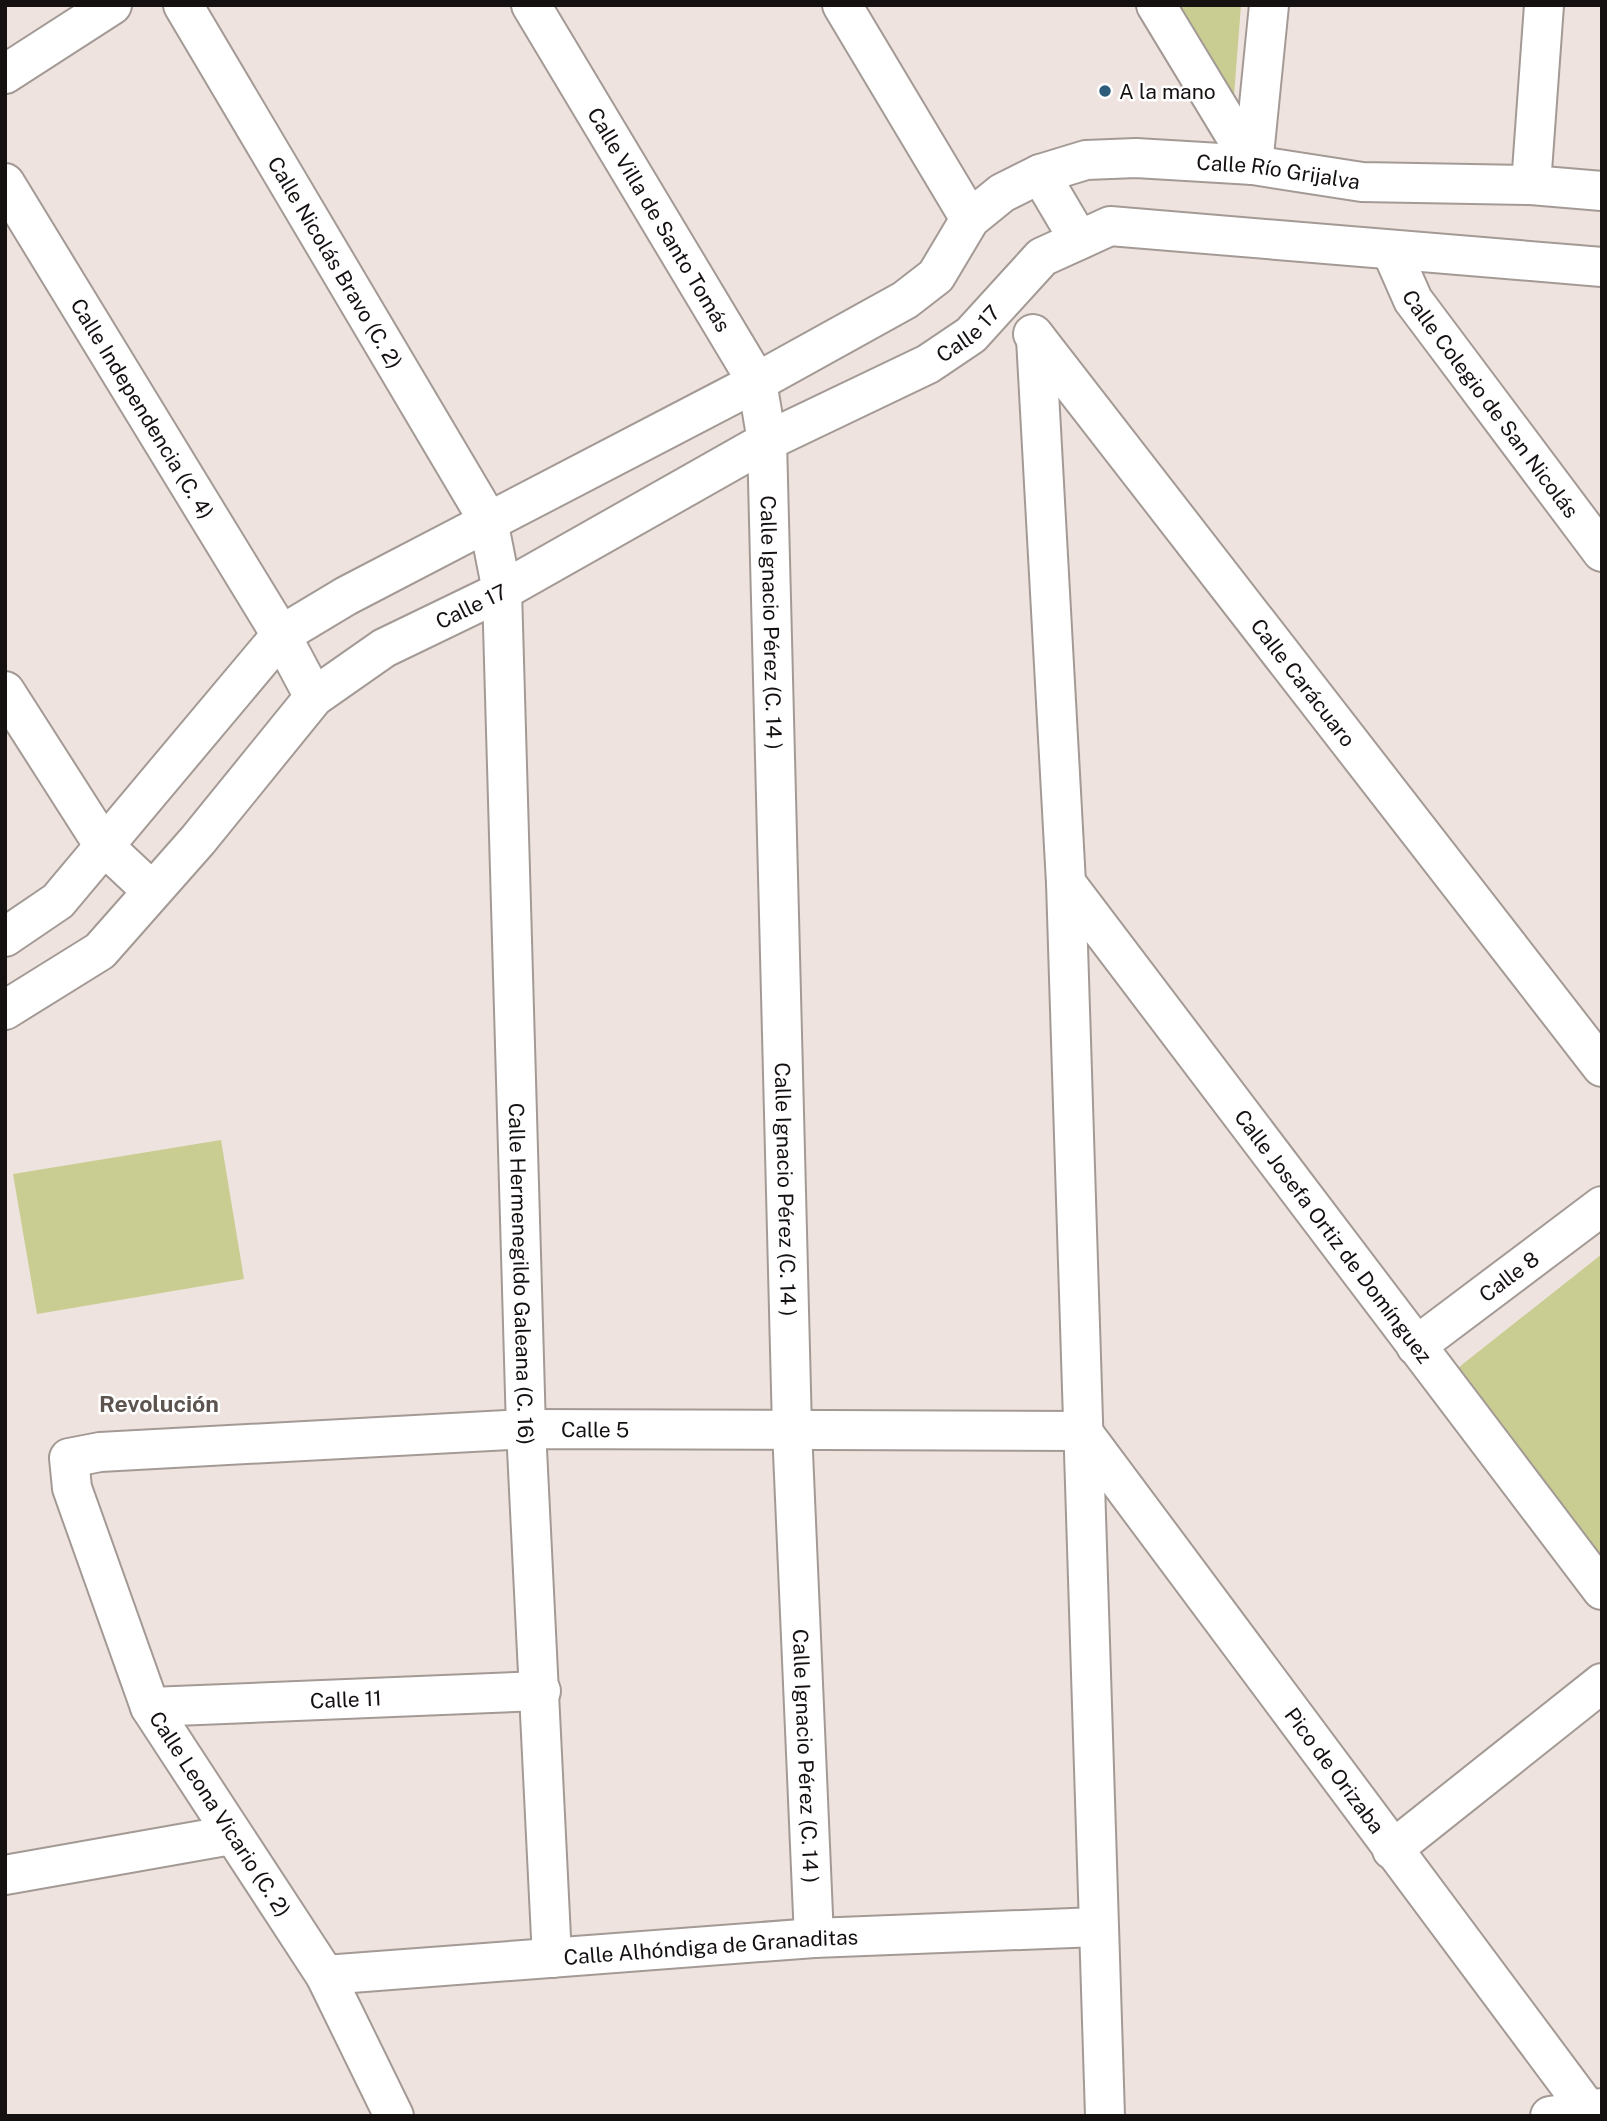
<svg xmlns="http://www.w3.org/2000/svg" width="1607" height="2121" font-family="'Public Sans',sans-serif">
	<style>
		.green { fill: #c9cd91 }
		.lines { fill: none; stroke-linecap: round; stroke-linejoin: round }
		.minor-casing { stroke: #a49a95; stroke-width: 42 }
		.tertiary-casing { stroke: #a49a95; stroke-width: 42 }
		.minor { stroke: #fff; stroke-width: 38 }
		.tertiary { stroke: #fff; stroke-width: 38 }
		.poi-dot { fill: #2d5c7b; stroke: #fff; stroke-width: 2.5 }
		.labels { text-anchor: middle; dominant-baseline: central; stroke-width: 5; stroke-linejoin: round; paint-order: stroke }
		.poi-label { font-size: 21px; fill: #151110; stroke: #fff; text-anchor: start }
		.street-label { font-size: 21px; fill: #151110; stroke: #fff }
		.neighbourhood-label { font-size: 23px; font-weight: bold; fill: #5d5450; stroke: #fff }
	</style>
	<rect width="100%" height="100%" fill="#eee3de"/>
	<g class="green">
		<path d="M1179 5H1241L1234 96Z"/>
		<path d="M221 1140 244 1279 37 1314 13 1174Z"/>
		<path d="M1602 1254V1570L1449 1375Z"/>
	</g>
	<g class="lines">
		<defs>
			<g id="minor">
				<path id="s1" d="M183 5 488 520 502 591 526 1429 552 1958"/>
				<path id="s2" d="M531 5 757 382 767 441 792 1429 814 1938"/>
				<path d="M842 5 970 219"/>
				<path d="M1156 5 1253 165"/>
				<path d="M5 74 112 5"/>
				<path d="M1253 165 1269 5"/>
				<path id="s3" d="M5 183 281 635 314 697"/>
				<path d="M1531 185 1544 5"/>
				<path id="s4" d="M1391 250 1413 300 1602 552"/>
				<path id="s5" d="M1033 334 1602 1067"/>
				<path d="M1036 338 1066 883 1105 2116"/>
				<path d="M5 691 104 846 152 891"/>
				<path id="s6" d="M1066 883 1602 1590"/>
				<path id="s7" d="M5 937 58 901 281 635 346 596 757 382 905 300 936 276 970 219 1002 193 1040 174 1086 160 1136 158 1253 165 1362 182 1531 185 1602 191"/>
				<path id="s8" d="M5 1010 100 951 198 840 314 697 384 648 502 591 767 441 928 364 971 335 1042 257 1110 226 1602 267"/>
				<path id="s9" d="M1416 1346 1602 1206"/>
				<path id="s10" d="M150 1707 541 1691"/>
				<path d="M1392 1850 1602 1683"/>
				<path d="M5 1875 231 1835"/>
				<path id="s11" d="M325 1975 814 1938 1097 1927"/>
				<path id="s12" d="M394 2116 325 1975 150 1707 72 1488 69 1458 100 1452 526 1429 1082 1431 1588 2110"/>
			</g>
			<g id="tertiary">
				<path d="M1040 174 1079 240"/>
				<path d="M1550 2116 1602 2108"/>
			</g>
		</defs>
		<use href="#minor" class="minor-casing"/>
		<use href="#tertiary" class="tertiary-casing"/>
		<use href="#minor" class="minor"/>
		<use href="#tertiary" class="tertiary"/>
	</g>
	<circle class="poi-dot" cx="1105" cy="91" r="7"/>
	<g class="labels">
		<g class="poi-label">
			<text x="1119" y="91">A la mano</text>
		</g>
		<g class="street-label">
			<text stroke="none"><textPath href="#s7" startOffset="1550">Calle Río Grijalva</textPath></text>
			<text stroke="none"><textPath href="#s2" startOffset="250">Calle Villa de Santo Tomás</textPath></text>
			<text stroke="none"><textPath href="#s1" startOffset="299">Calle Nicolás Bravo (C. 2)</textPath></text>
			<text stroke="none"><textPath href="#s8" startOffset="1194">Calle 17</textPath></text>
			<text stroke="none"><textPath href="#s4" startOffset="184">Calle Colegio de San Nicolás</textPath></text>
			<text stroke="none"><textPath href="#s3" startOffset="264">Calle Independencia (C. 4)</textPath></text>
			<text stroke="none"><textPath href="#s8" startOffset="626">Calle 17</textPath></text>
			<text stroke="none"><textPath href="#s2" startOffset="681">Calle Ignacio Pérez (C. 14 )</textPath></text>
			<text stroke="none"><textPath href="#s5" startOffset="441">Calle Carácuaro</textPath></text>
			<text stroke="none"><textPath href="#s2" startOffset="1248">Calle Ignacio Pérez (C. 14 )</textPath></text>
			<text stroke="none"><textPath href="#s6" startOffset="443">Calle Josefa Ortiz de Domínguez</textPath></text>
			<text stroke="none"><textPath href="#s1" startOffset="1354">Calle Hermenegildo Galeana (C. 16)</textPath></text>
			<text stroke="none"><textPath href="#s9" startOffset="116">Calle 8</textPath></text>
			<text stroke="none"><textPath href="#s12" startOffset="1267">Calle 5</textPath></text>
			<text stroke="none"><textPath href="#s10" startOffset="196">Calle 11</textPath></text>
			<text stroke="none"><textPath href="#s2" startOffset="1815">Calle Ignacio Pérez (C. 14 )</textPath></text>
			<text stroke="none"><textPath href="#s12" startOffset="2177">Pico de Orizaba</textPath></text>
			<text transform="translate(220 1814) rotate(57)">Calle Leona Vicario (C. 2)</text>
			<text stroke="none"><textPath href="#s11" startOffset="387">Calle Alhóndiga de Granaditas</textPath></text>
		</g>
		<g class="neighbourhood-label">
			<text x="159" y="1403">Revolución</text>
		</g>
	</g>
	<rect width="1607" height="2121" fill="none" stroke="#151110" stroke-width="14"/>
</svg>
